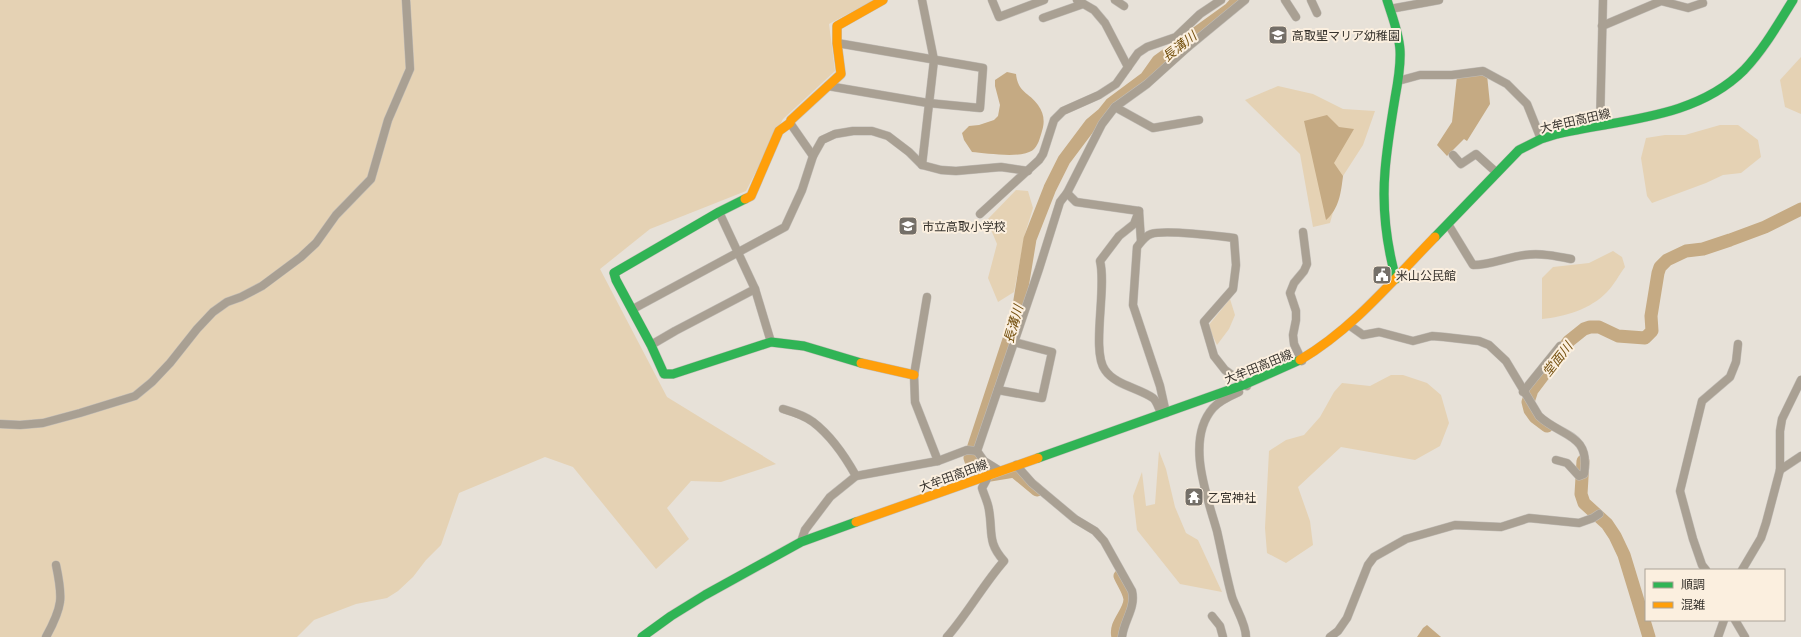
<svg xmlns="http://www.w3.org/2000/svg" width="1801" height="637" font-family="Barlow,'Noto Sans JP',sans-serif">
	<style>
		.green { fill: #e5d2b4 }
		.water { fill: #c5aa83 }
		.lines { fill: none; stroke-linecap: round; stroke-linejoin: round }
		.river { stroke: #c5aa83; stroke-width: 13 }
		.street-casing { stroke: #c2bdb7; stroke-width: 9 }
		.fast-casing { stroke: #c2bdb7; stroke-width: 10 }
		.slow-casing { stroke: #c2bdb7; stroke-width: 10 }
		.street { stroke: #a9a093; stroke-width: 8 }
		.fast { stroke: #30b455; stroke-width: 9 }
		.slow { stroke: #ff9f0a; stroke-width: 9 }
		.labels { text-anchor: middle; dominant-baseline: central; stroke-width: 4; stroke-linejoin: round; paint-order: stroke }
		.poi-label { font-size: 12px; fill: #36322c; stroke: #fbefdf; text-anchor: start }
		.street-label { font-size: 12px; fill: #36322c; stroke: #fbefdf }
		.water-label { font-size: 13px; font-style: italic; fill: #74500e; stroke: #fbefdf }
	</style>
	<rect width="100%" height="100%" fill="#e7e1d8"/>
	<g class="green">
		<path d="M0 0H874L829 24 835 71 783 119 746 191 650 229 600 269 667 397 776 464 721 482 691 481 667 508 689 539 656 569 573 467 545 457 459 493 441 545 426 560 413 577 398 591 387 598 356 604 314 620 297 637H0Z"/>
		<path d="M1801 57V114L1785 107 1780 80Z"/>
		<path d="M1278 86 1313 94 1343 109 1375 111 1363 145 1343 176 1330 223 1313 227 1300 154 1245 100Z"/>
		<path d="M1720 125H1738L1758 140 1761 157 1741 173 1723 175 1706 183 1652 203 1647 196 1641 158 1646 138 1665 135H1685Z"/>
		<path d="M1016 190 1028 191 1033 208 1025 234 1014 292 998 302 988 278 997 244 987 220Z"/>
		<path d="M1613 251 1622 257 1625 267C1619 275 1614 285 1607 292 1591 309 1564 317 1542 319V278L1553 267 1589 263Z"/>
		<path d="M1230 299 1235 315 1229 329 1217 345 1208 326Z"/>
		<path d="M1391 375H1403L1427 383 1441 395 1449 423 1440 446 1415 460 1341 447 1298 487 1310 521 1313 545 1286 563 1267 553 1265 528 1269 451 1286 440 1304 435 1320 417 1334 392 1342 383 1370 386Z"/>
		<path d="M1159 451 1166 469 1175 507 1186 533 1198 540 1222 592 1180 584 1137 530 1133 496 1142 472 1146 506 1155 504Z"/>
	</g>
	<g class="water">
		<path d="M1007 72 1016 74C1018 93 1029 92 1038 105 1044 113 1045 122 1042 131 1040 138 1038 146 1033 150 1021 159 986 153 972 152L964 140 962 133 969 126 979 125 994 120 998 116 1000 105 995 86V80Z"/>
		<path d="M1487 75 1490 104 1467 141 1464 139 1447 156 1437 145 1452 122 1457 76Z"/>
		<path d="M1327 115 1339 127 1354 129 1334 163 1343 176C1341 193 1339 209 1326 220L1304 121Z"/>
		<path d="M1427 625 1441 637H1417L1423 628Z"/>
	</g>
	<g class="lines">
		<g class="river">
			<path d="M1547 426 1535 417 1530 410 1528 402 1532 390 1569 341 1584 329 1590 327H1599L1618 336 1645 338 1652 331 1651 316 1658 273 1660 267 1667 260 1686 251 1703 249 1730 240 1765 227 1801 209"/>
			<path d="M1583 461 1581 494 1584 503 1607 524 1615 536 1624 555 1649 637"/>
			<path d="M1037 490 1014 471 984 476 972 464 970 458 1018 312 1030 239 1050 188 1064 160 1091 124 1103 114 1111 104 1146 78 1158 61 1230 9 1238 0"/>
			<path d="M1118 637C1114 623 1130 613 1130 599 1129 591 1123 583 1120 576"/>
		</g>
		<defs>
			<g id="street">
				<path d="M992 0 999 17 1044 0"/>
				<path d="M1077 0 1094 10 1105 23 1128 67"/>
				<path d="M1115 0 1124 6"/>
				<path d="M1285 0 1296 17"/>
				<path d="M1311 0 1317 13"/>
				<path d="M1390 9 1439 0"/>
				<path d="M1043 18 1083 4"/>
				<path d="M1602 26 1661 1 1688 8 1703 3"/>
				<path d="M1188 47 1245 0"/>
				<path d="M1398 81 1420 75H1452L1483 71 1507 84 1527 104 1541 139"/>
				<path d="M828 86 928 103 980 108 983 68 837 43"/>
				<path d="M1115 107 1153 128 1199 120"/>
				<path d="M790 123 813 156"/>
				<path d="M1600 125 1603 0"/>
				<path d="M1453 155 1461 164 1476 154 1497 173"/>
				<path d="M922 165 934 60 922 0"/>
				<path d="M1067 193 1076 202 1139 211 1141 241"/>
				<path d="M1139 211 1134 224 1119 236 1100 261C1107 288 1091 351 1105 370 1115 385 1139 388 1153 398 1157 401 1159 410 1162 414"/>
				<path d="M719 212 755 289 771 342"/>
				<path d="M980 214 1039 160 1043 154 1054 120 1063 111 1099 95 1116 84 1138 53 1147 47 1176 37 1200 14 1221 0"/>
				<path d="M1448 224 1473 265C1491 265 1507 257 1525 255 1541 253 1556 256 1571 259"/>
				<path d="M927 297 914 375 915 402 938 461"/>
				<path d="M633 309 785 227 802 190 813 156 822 140 835 134 853 131H872L888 136 909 152 922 165 941 170 956 171 1001 167 1028 171"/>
				<path d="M1349 325 1363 335 1379 332 1413 341 1432 336 1444 337 1479 341 1489 345 1506 361 1539 416C1561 437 1591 433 1584 474L1579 476 1567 463 1556 460"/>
				<path d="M651 345 675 331 755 289"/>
				<path d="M1302 361 1294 344 1293 335 1296 320V311L1290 293 1294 283 1304 271 1307 264 1303 232"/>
				<path d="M998 390 1042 398 1052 352 1014 342"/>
				<path d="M1239 392C1230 396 1219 401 1213 408 1185 440 1207 496 1217 531 1222 553 1226 575 1232 597 1236 609 1246 624 1246 637"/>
				<path d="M1523 392 1560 346"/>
				<path d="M783 409C793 412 804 415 813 422 830 435 846 458 856 476"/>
				<path d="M1166 413 1160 386 1133 305 1137 247C1141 242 1145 236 1151 234 1165 229 1217 236 1234 238L1236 265 1233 289 1204 322 1214 356 1225 370 1247 386"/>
				<path d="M0 424 20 425 43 423 80 413 135 396 152 382 170 363 197 329 213 312 227 302 241 297 262 286 301 257 316 243 336 215 371 179 388 120 410 69 406 0"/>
				<path d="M977 451 1039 269 1060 202 1067 193 1102 124 1115 107 1147 84 1188 47V27"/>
				<path d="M977 451 984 461 1000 471"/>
				<path d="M1016 465 1032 483 1075 519 1095 531 1104 541 1132 591C1136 608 1124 620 1122 637"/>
				<path d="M1780 470 1801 456"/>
				<path d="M801 542 805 530 830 497 856 476 938 461 967 450 977 451"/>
				<path d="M1706 570 1702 565 1693 539 1680 491 1702 401 1730 377 1736 362 1738 344"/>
				<path d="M1742 570 1761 538 1766 523 1780 470V431L1782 419 1801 380"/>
				<path d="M1212 616 1220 626 1223 637"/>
				<path d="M1735 620 1745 637"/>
				<path d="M46 637C63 606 63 598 56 565"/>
				<path d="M947 637C968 613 983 585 1004 561 987 542 993 533 989 510 988 502 984 495 982 488L989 475"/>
				<path d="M1330 637 1338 631 1347 618 1368 565 1374 557 1406 539 1455 525 1501 527 1529 518 1579 523 1593 518 1599 514"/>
				<path d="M1718 637 1724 620"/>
			</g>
			<g id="fast">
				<path d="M1387 0C1392 16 1399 33 1400 50 1401 66 1398 82 1395 98 1391 122 1387 146 1385 171 1382 208 1386 243 1396 279"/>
				<path d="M745 199 719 212 614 273 616 280 651 345 664 374H673L771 342 804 346 861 363"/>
				<path d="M1435 237 1519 150 1541 139 1557 134C1621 119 1695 119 1744 70 1764 49 1778 24 1793 0"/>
				<path d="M1038 458 1246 384 1300 360"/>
				<path d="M642 637 671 616 705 595 801 542 856 522"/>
			</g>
			<g id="slow">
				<path d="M745 199 751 196 779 131 790 123 791 120 841 74 837 43V26L883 0"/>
				<path d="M1300 360C1353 329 1393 280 1435 237"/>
				<path d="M861 363 914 375"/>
				<path d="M856 522 1038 458"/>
			</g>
		</defs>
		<use href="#street" class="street-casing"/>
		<use href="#fast" class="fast-casing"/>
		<use href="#slow" class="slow-casing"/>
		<use href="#street" class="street"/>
		<use href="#fast" class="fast"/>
		<use href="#slow" class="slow"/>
	</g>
	<defs>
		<symbol id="school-square" viewBox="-11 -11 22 22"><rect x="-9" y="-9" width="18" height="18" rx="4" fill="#746f68" stroke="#fbefdf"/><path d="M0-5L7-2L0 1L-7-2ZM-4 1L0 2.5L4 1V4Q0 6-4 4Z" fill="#fff"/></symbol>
		<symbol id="civic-square" viewBox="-11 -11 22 22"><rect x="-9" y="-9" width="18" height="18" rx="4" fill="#746f68" stroke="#fbefdf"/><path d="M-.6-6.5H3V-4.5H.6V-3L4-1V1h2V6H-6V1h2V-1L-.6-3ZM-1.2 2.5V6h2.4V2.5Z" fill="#fff"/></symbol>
		<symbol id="temple-square" viewBox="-11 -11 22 22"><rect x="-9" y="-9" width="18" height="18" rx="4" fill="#746f68" stroke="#fbefdf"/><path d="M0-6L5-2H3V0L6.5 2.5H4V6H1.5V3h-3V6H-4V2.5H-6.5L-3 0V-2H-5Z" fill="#fff"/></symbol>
	</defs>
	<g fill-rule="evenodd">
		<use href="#school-square" x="1267" y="24" width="22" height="22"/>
		<use href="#school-square" x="897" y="215" width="22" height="22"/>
		<use href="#civic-square" x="1371" y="264" width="22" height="22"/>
		<use href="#temple-square" x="1183" y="486" width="22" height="22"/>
	</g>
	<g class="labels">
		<g class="poi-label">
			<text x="1292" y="35">高取聖マリア幼稚園</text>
			<text x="922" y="226">市立高取小学校</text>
			<text x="1396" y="275">米山公民館</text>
			<text x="1208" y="497">乙宮神社</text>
		</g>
		<g class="street-label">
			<text transform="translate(1575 120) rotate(-13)">大牟田高田線</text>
			<text transform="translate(1258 366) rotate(-22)">大牟田高田線</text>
			<text transform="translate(953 475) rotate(-20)">大牟田高田線</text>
		</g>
		<g class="water-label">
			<text transform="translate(1179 46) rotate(-38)">長溝川</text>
			<text transform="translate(1013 324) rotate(-74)">長溝川</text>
			<text transform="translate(1557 359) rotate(-52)">堂面川</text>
		</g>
	</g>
	<rect x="1645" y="569" width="140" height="52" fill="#fbefdf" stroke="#aca397"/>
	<rect x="1653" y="582" width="20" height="6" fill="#30b455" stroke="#aca397"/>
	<text x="1681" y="589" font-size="12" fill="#36322c">順調</text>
	<rect x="1653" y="602" width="20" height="6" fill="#ff9f0a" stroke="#aca397"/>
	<text x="1681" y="609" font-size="12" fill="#36322c">混雑</text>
</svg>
